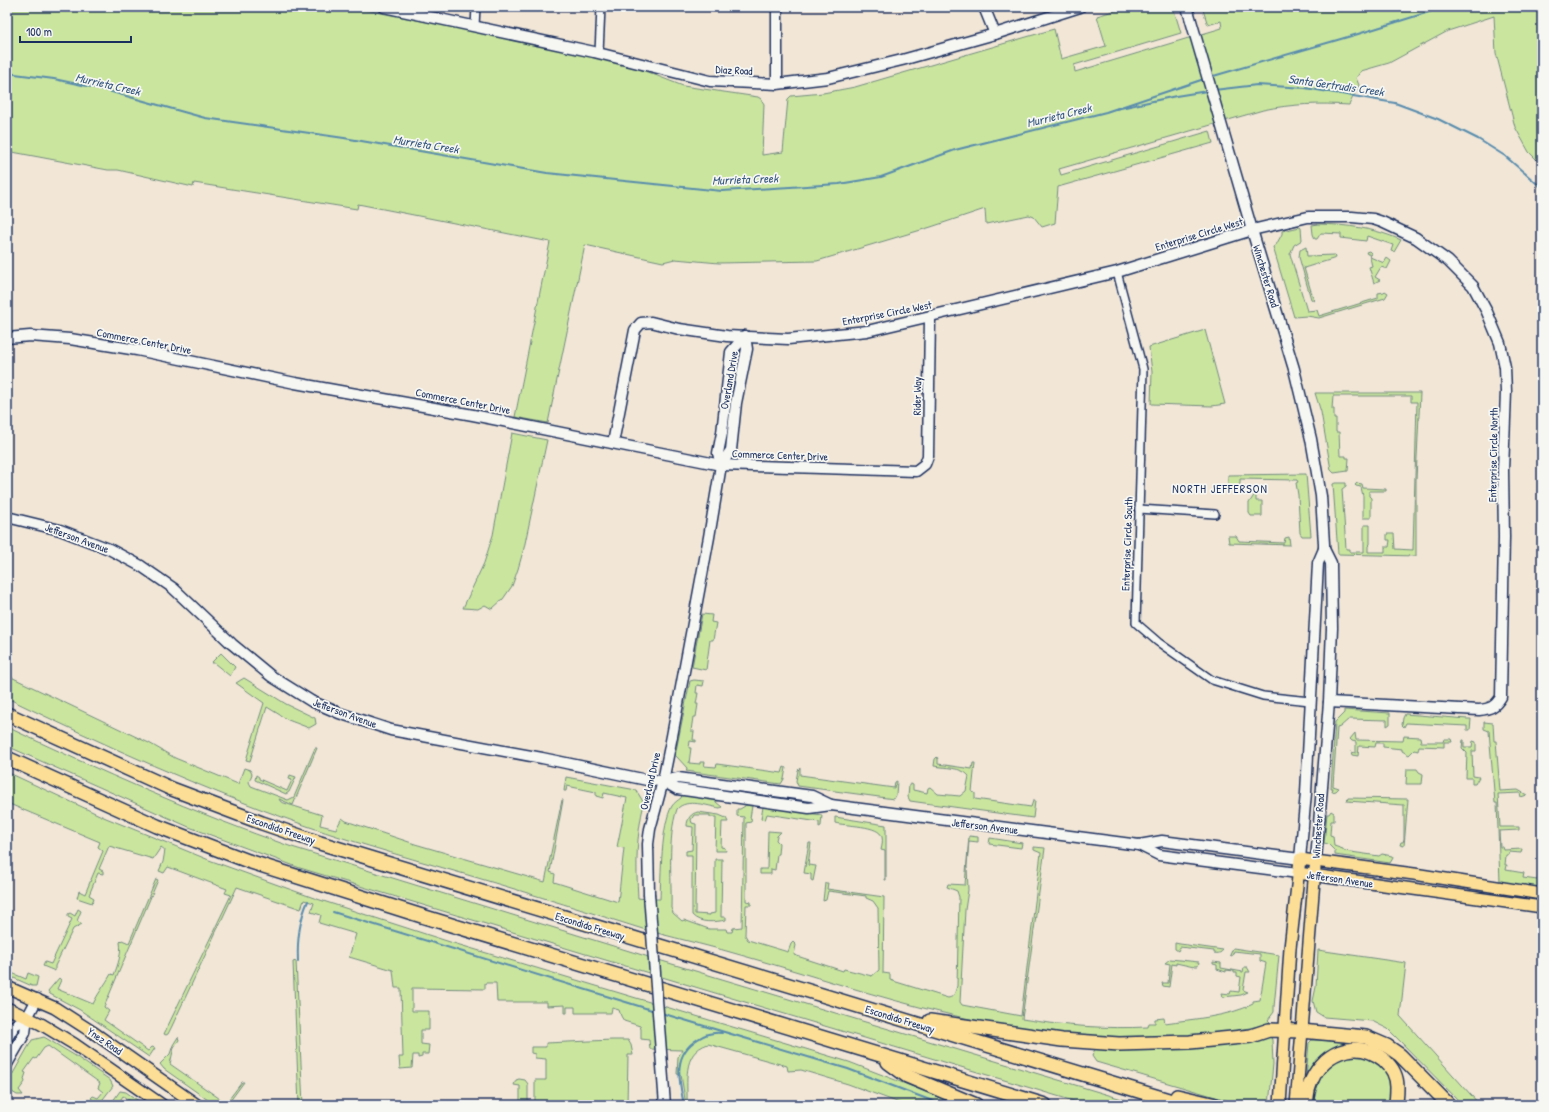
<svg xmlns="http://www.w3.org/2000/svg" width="1549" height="1112" font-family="'Patrick Hand',sans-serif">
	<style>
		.green { fill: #cae69e; stroke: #728a7e }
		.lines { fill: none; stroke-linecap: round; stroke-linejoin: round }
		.stream { stroke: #588bad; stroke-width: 2 }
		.street-casing { stroke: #1b2f5e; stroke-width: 10 }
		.secondary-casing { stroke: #1b2f5e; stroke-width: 13 }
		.primary-casing { stroke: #1b2f5e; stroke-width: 14 }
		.highway-casing { stroke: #1b2f5e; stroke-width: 16 }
		.street { stroke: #f6f6f2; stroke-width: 7 }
		.secondary { stroke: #f6f6f2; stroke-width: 10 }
		.primary { stroke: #fdde96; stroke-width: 11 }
		.highway { stroke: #fdde96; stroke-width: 13 }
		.secondary-bridge-casing { stroke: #1b2f5e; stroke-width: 13; stroke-linecap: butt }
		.secondary-bridge { stroke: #f6f6f2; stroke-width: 10 }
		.labels { text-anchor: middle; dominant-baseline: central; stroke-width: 3.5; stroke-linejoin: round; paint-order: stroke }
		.street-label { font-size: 11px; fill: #1b2f5e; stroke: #f6f6f2 }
		.water-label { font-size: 12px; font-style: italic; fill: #34567f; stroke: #f6f6f2 }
		.neighbourhood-label { font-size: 12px; letter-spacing: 1px; fill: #1b2f5e; stroke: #f6f6f2 }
	</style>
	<rect width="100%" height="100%" fill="#f2e7d7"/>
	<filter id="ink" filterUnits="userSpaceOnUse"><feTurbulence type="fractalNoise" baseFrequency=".025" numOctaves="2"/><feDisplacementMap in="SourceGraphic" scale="8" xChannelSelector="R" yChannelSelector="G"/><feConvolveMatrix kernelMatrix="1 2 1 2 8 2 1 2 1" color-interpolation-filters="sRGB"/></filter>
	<g filter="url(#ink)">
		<g class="green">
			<path d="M7 7H350L479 32 627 64 683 86 758 97 761 99 764 104 762 155 783 152 788 99 791 96 823 93 855 87 1054 29 1061 59 1106 46 1097 16 1126 7H1173L1181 33 1074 65 1075 72 1222 28 1221 21 1208 25 1202 7H1542V165L1529 152 1515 127 1496 53 1494 16 1448 31 1389 63 1361 71 1356 78 1359 85 1349 105C1320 103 1291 104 1263 110L1059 169 1061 175 1210 131 1213 143 1058 187 1055 223 1042 227 1034 217 1029 215 986 224 985 209 931 227 817 261 719 263 675 259 663 262 585 245 548 423 515 417 550 242 358 204 357 209 194 183 193 187 118 170H108L7 151Z"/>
			<path d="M1319 224C1348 225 1374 228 1401 240L1394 252 1391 251 1393 245 1367 236 1366 241 1341 238V234L1321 233 1317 239H1315L1313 234 1312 225Z"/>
			<path d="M1300 227 1301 228 1302 240 1294 245 1290 254 1307 311 1317 310 1319 316 1378 298V293L1384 292 1385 291 1388 293 1385 298 1319 318 1307 316 1294 317 1273 247 1276 245 1282 234V231Z"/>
			<path d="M1306 247 1307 256 1335 255 1336 258 1304 268 1314 301 1311 299 1299 257 1300 250Z"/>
			<path d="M1369 251 1371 253 1370 257 1384 263 1387 258 1391 261 1387 269 1381 267 1375 277 1380 280 1374 283 1369 267 1372 266 1369 254H1367L1366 252Z"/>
			<path d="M1205 330 1225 404 1212 406 1151 404 1152 372 1149 347Z"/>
			<path d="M1315 393H1420L1416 480V556L1338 554 1333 484 1335 483H1346V486L1342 489 1346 549H1350V552H1364V525H1370V544L1368 546V552H1385V547H1389L1390 540H1387V534H1394L1395 549 1413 550 1417 402H1411V396H1333L1332 409H1334V419H1336V432H1339L1340 456H1346V458H1349L1348 471 1334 473 1331 470 1321 412Z"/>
			<path d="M512 433 547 440 524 548 518 569 512 586 503 599 492 609 485 605 478 609 463 608 484 563 493 535Z"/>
			<path d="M1306 474 1311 536H1302L1300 533 1298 495 1296 483 1298 482 1297 480 1240 479V484L1233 489H1228V475Z"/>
			<path d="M1357 483 1362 484 1363 488 1386 489V491H1369V496L1371 498V518H1363V496L1361 487 1356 486 1355 485Z"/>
			<path d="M1255 494H1256V501H1262V516H1251L1249 513V503Z"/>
			<path d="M1228 536H1236L1239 541 1284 543 1285 538 1289 537 1290 545 1229 543Z"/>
			<path d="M702 614 712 615 711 622 716 623 713 640H710L706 670 692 667Z"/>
			<path d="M221 653 235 667 230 676 214 663H211Z"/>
			<path d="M7 675 149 743 175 758 238 784 244 768 250 770 252 774 249 782 251 786 288 800 294 797 315 748H317L293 805 279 799 281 802 322 815 320 825 336 829 342 818 346 821 415 844 545 882 562 800H563L550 872 555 874 554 882 618 902 624 848 617 847 627 798 604 793 603 798 596 796V792L567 786 566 791H564L566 777 636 790 644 803C636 838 636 863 638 898L646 899 649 931C592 913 535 895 478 878 420 861 361 845 304 825 202 789 104 745 7 698Z"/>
			<path d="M244 678 286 704 315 718 316 724 309 728 288 720 267 707 250 761 246 760 264 703 236 683Z"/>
			<path d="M694 680 704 681 703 686 697 685 696 693H698L696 704H698L696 717H693L691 731H694L693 740H696V742L690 741 689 748H691L689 763 700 764V762H705L704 766 716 767 717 764 782 773 784 767 786 768 784 779 781 784 686 771 687 768 677 757 675 756 690 681Z"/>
			<path d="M1344 710 1390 713V724L1387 726V720L1349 719 1340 727 1337 728 1333 786 1339 788 1336 791 1332 792 1333 788H1331L1335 722 1344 713Z"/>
			<path d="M1405 714 1468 719H1471L1470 730H1467V726L1406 723 1404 727 1402 725 1403 718Z"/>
			<path d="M1484 722 1493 723 1494 741H1496L1500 791 1518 790 1527 795 1521 797 1520 793 1498 794 1500 827H1519V830L1499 831 1500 847H1503L1504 850 1522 849 1521 853 1509 852 1508 855H1506L1505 865H1507L1506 870 1524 873 1523 878 1537 880 1538 878H1542V888L1500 882 1497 803H1495L1489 731 1484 729Z"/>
			<path d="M7 727C100 771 194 813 292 847L652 958 1142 1105H1087L300 868 189 827 7 746Z"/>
			<path d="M1355 733 1356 740 1403 741 1404 736 1420 737 1421 742H1443L1444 739H1451L1452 742H1444V747L1419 746 1418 751 1414 750 1409 755 1402 751V749L1383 747V743H1376L1375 747 1359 746 1358 756 1352 755 1351 752 1356 753V742L1352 741 1350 739Z"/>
			<path d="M1463 740H1464V747H1472L1473 741 1476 742V751H1472L1473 776 1479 777 1475 784H1472V778H1466L1467 753 1462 748Z"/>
			<path d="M937 757 938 759V764L972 769 973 763H975L972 792 975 793V799L1031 807 1033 801H1035L1033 818 910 801 908 797 909 785 911 784 913 785V790L927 793 928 788 930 787 938 794 960 796 966 791 969 776C962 767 944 768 934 766L935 759Z"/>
			<path d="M800 768V775L894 788 895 782 897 781 896 795 894 799 798 786 796 781 798 770Z"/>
			<path d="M1407 769H1417L1419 772 1423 774 1422 784H1406Z"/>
			<path d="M7 772 106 818 209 860 314 898 450 942 849 1062 960 1105H905L848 1084 801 1070 788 1071 787 1066 708 1044C681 1053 688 1082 687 1105H686L681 1075 677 1074 678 1057 682 1050 650 1049 649 1040 641 1039V1029L640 1026 624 1021 621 1016 619 1010 612 1008 611 1013H575V1007H567V1013H565V1005L547 1006V1002H497L496 983H485V989L412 988V1011H429V1030H421V1044L429 1045 428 1054H422V1057L418 1058V1055H413L412 1068 400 1069 399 1057H403L401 988H395L393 970 349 957 356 934 319 923 321 915 311 912 314 903 304 900 301 909 237 887 172 1026 168 1034 166 1035 164 1034 231 895 225 893 227 889 168 867 164 873 159 871 163 862 165 850 161 847 153 859 109 846 99 869 103 871V874L98 873 89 895 94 898 92 903 77 898 79 891 85 894 103 851 98 847 100 842 7 803Z"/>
			<path d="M256 775 259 777V779L287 791 292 780 289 779 290 775 296 777 289 792 286 794 255 780Z"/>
			<path d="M682 795 716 800V802L722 807 720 808C707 806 687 798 677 809 667 839 672 877 671 908L673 913 682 921 684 920 709 929H726L727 932H732L733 928 742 927 744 817 737 816V809H740L745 806V805L752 806 750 818 752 819 751 822 746 823V901L751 902V905H746L745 935 748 940 788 952 791 944 793 942 796 945 794 955 843 971 844 969 872 976 879 970 878 908 873 901 866 898V896L828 891 826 900 823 901 825 883H828L827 889 884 897 883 973 890 974V980L948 998C955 997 955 992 957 986L959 897 957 891 947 887 948 884 965 885 969 836 978 837V842L969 841 967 866 968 890 965 910 960 1002 962 1005 1021 1016 1041 853 1034 850V847L1045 848 1022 1019C1064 1026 1106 1029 1148 1027L1149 1023H1155V1019L1164 1018 1165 1023C1192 1019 1228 1017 1253 1004V1001L1260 1000 1266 963 1260 961V954L1234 951 1232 956 1230 955 1233 948 1279 955 1274 1007V1012L1268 1020 1270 1022 1264 1025C1174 1045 1079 1041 989 1023 906 1007 825 979 744 956 714 947 683 940 653 932L650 899H660C661 877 661 825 672 806 674 803 678 800 681 798Z"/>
			<path d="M1348 798 1408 799 1404 846 1400 845 1401 842H1403L1404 839V805L1347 801Z"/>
			<path d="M763 807 822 815 821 826 819 827V822L767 814 765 820 761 819Z"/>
			<path d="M1331 811 1334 813V821H1331L1330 835 1333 836 1334 846 1343 849 1344 851 1379 856 1382 854 1392 856 1393 858 1390 863 1335 855V851L1328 844 1324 843 1327 814H1329Z"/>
			<path d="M698 812 719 815 726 818 728 822H722L721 847 725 848 726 851H715L716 817H710V815H694L691 820 692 823 696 824 695 914 710 915V914L715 913V859H722L721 917H726V920C715 922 700 924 692 915V855H686V851L692 850 693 827 687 826C687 819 691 813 698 812Z"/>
			<path d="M835 817 886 825V880H885V851L881 850C882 846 883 841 882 837 880 825 845 826 835 823Z"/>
			<path d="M768 831 781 832 777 836 776 840 779 843 778 854H777L775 870 771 869V874H760V869H767Z"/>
			<path d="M990 838 1022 843 1021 848 989 844Z"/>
			<path d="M809 843H811L808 865 816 866 813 881 811 880V874L804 873Z"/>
			<path d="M156 879 158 880 104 1007 109 1011 104 1020 148 1051 152 1047 155 1048 149 1057 80 1010 50 994 48 991 59 978 61 980 57 989 93 1004C98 993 105 985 111 974L114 975C118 964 122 954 120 942L122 940 129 943Z"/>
			<path d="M78 909 81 911 77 921 82 924 73 929 55 966V971L43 966 45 962 51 964 72 919 68 917V914L70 913 75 916Z"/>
			<path d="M1175 943 1180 944 1223 950C1221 953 1218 954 1214 953V951L1180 947 1178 951 1175 949Z"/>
			<path d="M1318 950 1406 963 1400 1016 1480 1105H1463L1388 1029 1372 1021 1324 1017 1316 1012 1313 1001 1316 987Z"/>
			<path d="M1170 959 1199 962 1198 966H1194V967L1176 963V965L1172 964 1169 987 1163 986 1162 983H1168L1170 964 1165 963Z"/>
			<path d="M296 961 303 1105H299L293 962Z"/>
			<path d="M1213 962 1221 963V968L1243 972 1244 967H1247L1250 972H1246L1243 990 1248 992 1241 995 1223 997 1222 993 1230 994 1231 991 1239 992 1241 977 1237 976V973H1234V971L1226 970V972L1217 969V965L1213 964Z"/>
			<path d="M7 971 26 979 28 973 38 977 36 986H32L7 975Z"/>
			<path d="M1270 1034 1272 1040 1273 1064 1269 1105H1243L1096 1062 1092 1056 1095 1049H1098Z"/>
			<path d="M44 1037 74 1055 110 1080 113 1086 100 1103 98 1104 91 1098 93 1096 98 1098 103 1092 98 1088 100 1083 48 1046 44 1048 36 1059 34 1058 24 1072 26 1073 24 1079 25 1082 19 1090 23 1095H17L7 1089 11 1077 32 1040Z"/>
			<path d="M178 1037 179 1040 174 1047 170 1064 226 1103 242 1082H244L227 1105H215L164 1069 160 1064 170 1054 173 1045Z"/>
			<path d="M612 1040H628L631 1045 633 1055H628L627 1105H535V1080H546V1059L535 1058V1054L531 1053V1047H546V1043Z"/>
			<path d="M1316 1040 1354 1042 1341 1045 1306 1078 1309 1043 1312 1040Z"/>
			<path d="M1352 1054 1373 1058 1391 1076V1105H1313C1316 1091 1320 1071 1332 1063 1338 1059 1346 1057 1352 1054Z"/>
			<path d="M519 1079 525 1080 528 1084V1105H520V1086L514 1085 516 1080Z"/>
			<path d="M120 1091 126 1092 144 1105H136L123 1096 117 1105H110Z"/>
		</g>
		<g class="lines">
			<g class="stream">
				<path d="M7 73 54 79 101 89 205 118 344 138 547 173 722 191 839 184 881 177 955 150 1106 112 1204 79"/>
				<path d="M1210 77 1358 34 1445 7"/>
				<path d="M1214 90 1257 85 1305 88 1395 103 1438 119 1478 139 1505 156 1542 188"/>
				<path d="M1116 109 1176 96 1207 91"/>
				<path d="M333 912 655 1011"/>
				<path d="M298 961C297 940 299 921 308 901"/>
				<path d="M661 1013 848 1069 943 1105"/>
				<path d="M684 1105C679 1080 672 1055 698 1039 705 1034 713 1032 722 1033"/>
			</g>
			<defs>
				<g id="street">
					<path d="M475 26 476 7"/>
					<path d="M599 53 601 7"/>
					<path d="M1117 272 1143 369 1136 623 1158 642 1212 680 1263 696 1310 701"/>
					<path d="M1139 509 1215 514"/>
				</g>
				<g id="secondary">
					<path d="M384 7 594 52 710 81 777 84 828 78 902 60 995 34 1080 7"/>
					<path d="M777 7V84"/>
					<path d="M984 7 995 34"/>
					<path d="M7 338 30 336 70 339 137 350 295 383 473 415 721 465 916 471 925 464 928 456 930 317"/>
					<path d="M613 443 635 330 641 323 651 322 679 329 727 336 788 339 867 331 1117 272 1252 230 1308 217H1352L1373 219 1382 222 1416 238 1448 261 1473 286 1487 312 1500 343 1505 367 1506 392 1503 470 1504 537 1501 697C1495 707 1490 709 1479 710L1329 702"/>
					<path d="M721 465 718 453 722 433 731 352 745 336"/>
					<path d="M7 517 60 530 109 549 141 566 173 588 232 644 271 676 311 701 339 713 391 730 542 758 647 780 663 781 678 778 812 796 831 805"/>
					<path d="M663 781 677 789 809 808 831 805 1139 845 1162 841 1300 859 1306 793 1318 563 1324 549V544L1321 496 1311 439 1294 369 1252 230 1187 7"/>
					<path d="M1139 845 1159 855 1298 873"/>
					<path d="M1316 860 1329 702 1332 628 1331 563 1324 549"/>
					<path d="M649 894 648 844 650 829 663 781 672 736 709 537 721 465 731 450 736 403 747 349 745 336"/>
					<path d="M7 1038 15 1025 27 1018"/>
					<path d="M7 1064 25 1033 27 1018 37 999"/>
				</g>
				<g id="primary">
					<path d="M1298 873 1542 907"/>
					<path d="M7 987 55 1008 94 1033 197 1105"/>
					<path d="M7 1008 41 1024 74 1044 162 1105"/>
					<path d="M1280 1105 1290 948 1300 859 1414 874 1542 894"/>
					<path d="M1296 1105 1315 868"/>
				</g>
				<g id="highway">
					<path d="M7 714 172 789 262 823 320 843 1185 1105"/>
					<path d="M7 758 157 826 248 861 425 917 1045 1105"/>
					<path d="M930 1021 1062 1040 1119 1044 1190 1042 1232 1038 1251 1036 1269 1030 1301 1031 1366 1037 1387 1046 1400 1055 1449 1105"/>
					<path d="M888 1062 907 1076 976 1105"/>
					<path d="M1177 1096 1216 1105"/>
					<path d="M1306 1105C1307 1099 1307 1092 1309 1087 1320 1053 1355 1037 1384 1060 1392 1067 1397 1077 1397 1087 1397 1093 1397 1100 1395 1105"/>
				</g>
			</defs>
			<use href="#street" class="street-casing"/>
			<use href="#secondary" class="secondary-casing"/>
			<use href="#primary" class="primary-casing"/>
			<use href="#highway" class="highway-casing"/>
			<use href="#street" class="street"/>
			<use href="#secondary" class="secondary"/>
			<use href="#primary" class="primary"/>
			<use href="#highway" class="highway"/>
			<defs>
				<path id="secondary-bridge" d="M649 894 665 1105"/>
			</defs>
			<use href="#secondary-bridge" class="secondary-bridge-casing"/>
			<use href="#secondary-bridge" class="secondary-bridge"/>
		</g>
	</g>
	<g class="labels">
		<g class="street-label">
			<text transform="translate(734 70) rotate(3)">Diaz Road</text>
			<text transform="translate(1199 234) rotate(-17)">Enterprise Circle West</text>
			<text transform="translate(1266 276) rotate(73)">Winchester Road</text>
			<text transform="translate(887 313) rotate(-11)">Enterprise Circle West</text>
			<text transform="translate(144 341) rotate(11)">Commerce Center Drive</text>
			<text transform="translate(729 380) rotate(-80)">Overland Drive</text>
			<text transform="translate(917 396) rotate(-89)">Rider Way</text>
			<text transform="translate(463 401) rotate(11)">Commerce Center Drive</text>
			<text transform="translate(780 455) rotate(2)">Commerce Center Drive</text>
			<text transform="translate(1493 455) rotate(-89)">Enterprise Circle North</text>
			<text transform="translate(77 538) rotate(20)">Jefferson Avenue</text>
			<text transform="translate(1127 544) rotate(-88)">Enterprise Circle South</text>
			<text transform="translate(345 713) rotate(20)">Jefferson Avenue</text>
			<text transform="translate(650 781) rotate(-77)">Overland Drive</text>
			<text transform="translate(985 826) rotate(7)">Jefferson Avenue</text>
			<text transform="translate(1318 826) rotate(-86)">Winchester Road</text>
			<text transform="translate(281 829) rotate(19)">Escondido Freeway</text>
			<text transform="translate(1340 879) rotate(8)">Jefferson Avenue</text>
			<text transform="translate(590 926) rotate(17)">Escondido Freeway</text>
			<text transform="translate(900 1019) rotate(17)">Escondido Freeway</text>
			<text transform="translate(105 1041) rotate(34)">Ynez Road</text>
		</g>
		<g class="water-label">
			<text transform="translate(108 84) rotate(13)">Murrieta Creek</text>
			<text transform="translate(1336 85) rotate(8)">Santa Gertrudis Creek</text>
			<text transform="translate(1059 115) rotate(-14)">Murrieta Creek</text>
			<text transform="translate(426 144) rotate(9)">Murrieta Creek</text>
			<text transform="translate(745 179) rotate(-2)">Murrieta Creek</text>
		</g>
		<g class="neighbourhood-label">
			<text x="1220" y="488">NORTH JEFFERSON</text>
		</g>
	</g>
	<rect width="1549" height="1112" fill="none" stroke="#f6f6f2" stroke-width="24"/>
	<rect x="12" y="12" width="1525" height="1088" fill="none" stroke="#1b2f5e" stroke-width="1.5" filter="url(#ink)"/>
	<path d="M20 36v6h111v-6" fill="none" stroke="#1b2f5e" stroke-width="2"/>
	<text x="26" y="36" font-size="12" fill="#1b2f5e" stroke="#f6f6f2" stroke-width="3" paint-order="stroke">100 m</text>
</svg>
